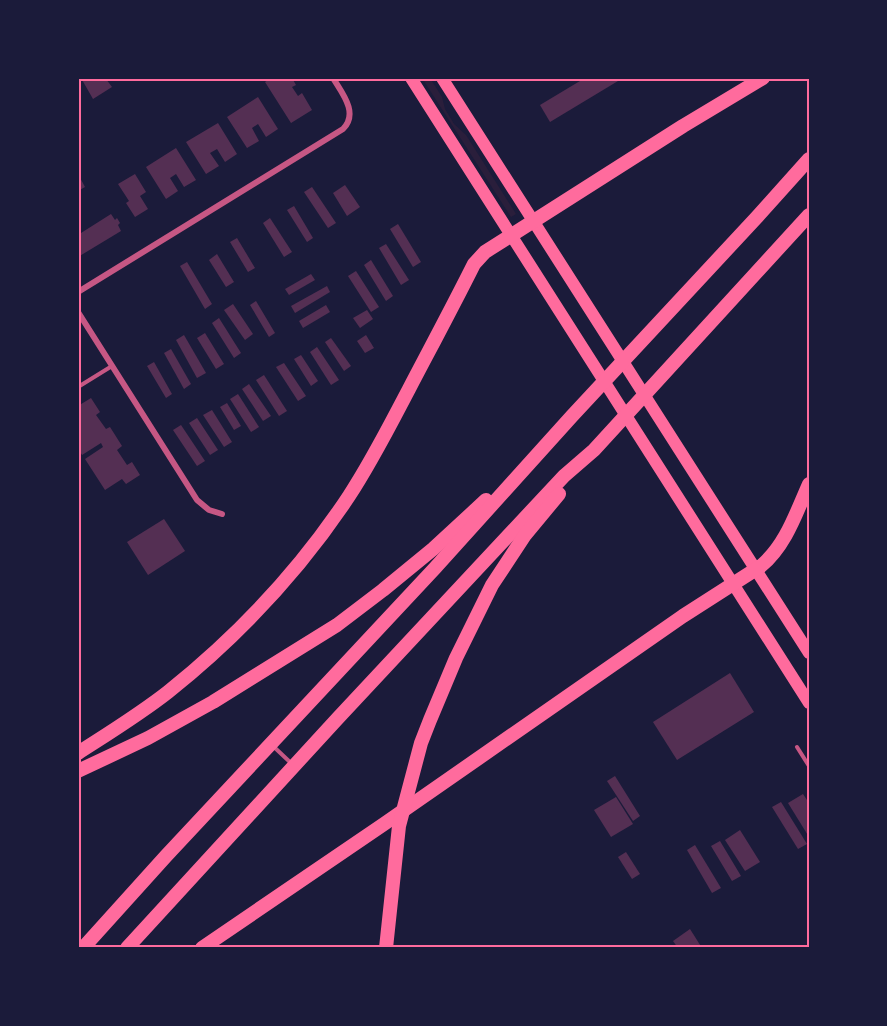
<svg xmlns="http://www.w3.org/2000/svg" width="887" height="1026" font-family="Quicksand,sans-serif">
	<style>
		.green { fill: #2a1e3b }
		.building { fill: #542f53 }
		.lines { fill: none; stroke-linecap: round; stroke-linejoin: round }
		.service { stroke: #c65784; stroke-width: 4 }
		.minor { stroke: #c65784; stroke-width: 6 }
		.primary { stroke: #ff6b9d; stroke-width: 12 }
		.motorway { stroke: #ff6b9d; stroke-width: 14 }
		.neatline { fill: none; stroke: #ff6b9d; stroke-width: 2 }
	</style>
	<rect width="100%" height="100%" fill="#1b1b3a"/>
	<path class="green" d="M422 78H430L442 97 445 109 454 124 466 135 516 214 511 217Z"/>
	<g class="building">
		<path d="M81 78H100L102 81 106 79 112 87 93 99Z"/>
		<path d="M271 78H292L296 85 292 87 298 96 302 93 312 110 291 123 265 82Z"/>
		<path d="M585 78H623L550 122 540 105Z"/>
		<path d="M258 97 278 129 266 137 258 124 252 128 259 141 247 148 227 117Z"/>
		<path d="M218 123 237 154 225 162 217 149 210 153 219 166 206 174 186 142Z"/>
		<path d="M176 148 196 180 184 187 176 174 170 178 178 191 166 199 146 167Z"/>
		<path d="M78 174 85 187 78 191Z"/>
		<path d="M135 174 146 192 140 196 148 209 135 217 126 203 129 201 118 184Z"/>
		<path d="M345 185 360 207 347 216 333 193Z"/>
		<path d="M312 187 336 223 328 228 304 192Z"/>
		<path d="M294 206 313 238 307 242 287 210Z"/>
		<path d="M111 214 115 220 117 218 120 223 118 225 121 231 78 257V228L81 233Z"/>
		<path d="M270 218 292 252 284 257 263 223Z"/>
		<path d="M398 224 421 262 413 267 390 229Z"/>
		<path d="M237 238 255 268 248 272 230 242Z"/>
		<path d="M386 244 409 280 401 285 379 248Z"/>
		<path d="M217 254 234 282 226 287 209 260Z"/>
		<path d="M371 260 393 296 386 301 364 265Z"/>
		<path d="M187 262 212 304 205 309 180 266Z"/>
		<path d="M356 271 379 307 371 312 348 276Z"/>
		<path d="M311 274 315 280 289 295 285 289Z"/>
		<path d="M327 286 330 292 295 313 291 306Z"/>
		<path d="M256 301 275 333 269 337 250 305Z"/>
		<path d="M233 304 253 334 245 340 224 310Z"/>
		<path d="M326 305 330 312 303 328 299 321Z"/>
		<path d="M367 310 373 319 360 328 353 318Z"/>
		<path d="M219 318 241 353 234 358 212 323Z"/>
		<path d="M205 333 224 364 216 369 197 338Z"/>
		<path d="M184 335 206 373 197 378 176 340Z"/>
		<path d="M366 335 374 348 365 353 357 341Z"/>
		<path d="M331 338 351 366 344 371 325 342Z"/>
		<path d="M317 347 339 380 331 385 310 352Z"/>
		<path d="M171 349 191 384 184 389 164 353Z"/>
		<path d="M301 355 318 381 311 386 294 359Z"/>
		<path d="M154 362 172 394 166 398 147 366Z"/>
		<path d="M284 363 306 396 298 401 276 367Z"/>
		<path d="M264 375 287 411 279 416 256 380Z"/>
		<path d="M249 384 271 416 263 421 242 389Z"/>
		<path d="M238 394 259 427 251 432 230 399Z"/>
		<path d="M91 398 100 412 96 415 106 429 110 427 122 446 117 450 127 465 132 462 140 475 126 484 122 479 105 490 85 459 103 447 101 443 82 455 78 448V415L81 413 78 406Z"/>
		<path d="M227 403 241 426 234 430 220 407Z"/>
		<path d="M212 410 232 442 224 447 203 415Z"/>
		<path d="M197 418 218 450 210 455 189 423Z"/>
		<path d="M181 425 205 461 197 466 173 430Z"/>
		<path d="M164 519 185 551 148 575 127 542Z"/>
		<path d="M730 673 754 712 677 760 653 722Z"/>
		<path d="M615 776 640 816 633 821 607 781Z"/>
		<path d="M803 794 809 803V837L788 803Z"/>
		<path d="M616 797 633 824 611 837 594 810Z"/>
		<path d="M781 802 807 844 798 849 772 807Z"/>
		<path d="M740 830 760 862 745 871 725 840Z"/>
		<path d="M720 841 741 876 732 881 711 846Z"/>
		<path d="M695 845 721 888 712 893 687 850Z"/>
		<path d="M626 852 640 874 632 879 618 857Z"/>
		<path d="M690 929 702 948H678L673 941Z"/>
	</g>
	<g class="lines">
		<g class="service">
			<path d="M78 387 112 366"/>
			<path d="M274 747 292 764"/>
			<path d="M797 747 809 766"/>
		</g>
		<g class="minor">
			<path d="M78 292 343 129C359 113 342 93 333 78"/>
			<path d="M78 312 197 500 209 510 222 514"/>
		</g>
		<g class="primary">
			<path d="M411 78 809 703"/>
			<path d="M442 78 809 653"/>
		</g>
		<g class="motorway">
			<path d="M78 753C109 733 140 714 168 692 238 636 300 570 349 496 372 461 390 425 409 389 431 347 453 306 474 264L485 252 683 126 763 78"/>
			<path d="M78 771 148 738 213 702 337 625 383 590 433 549 486 500"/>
			<path d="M83 948 166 856 435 568 572 416 757 217 809 159"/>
			<path d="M127 948 338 718 564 476 594 450 809 215"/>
			<path d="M202 948 384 824 683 616 761 566C786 545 796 513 809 484"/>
			<path d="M386 948 399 826 421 743 430 720 456 658 492 585 525 535 559 494"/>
		</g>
	</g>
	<rect width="887" height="1026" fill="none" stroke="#1b1b3a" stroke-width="159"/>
	<rect x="80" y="80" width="728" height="866" class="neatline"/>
</svg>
